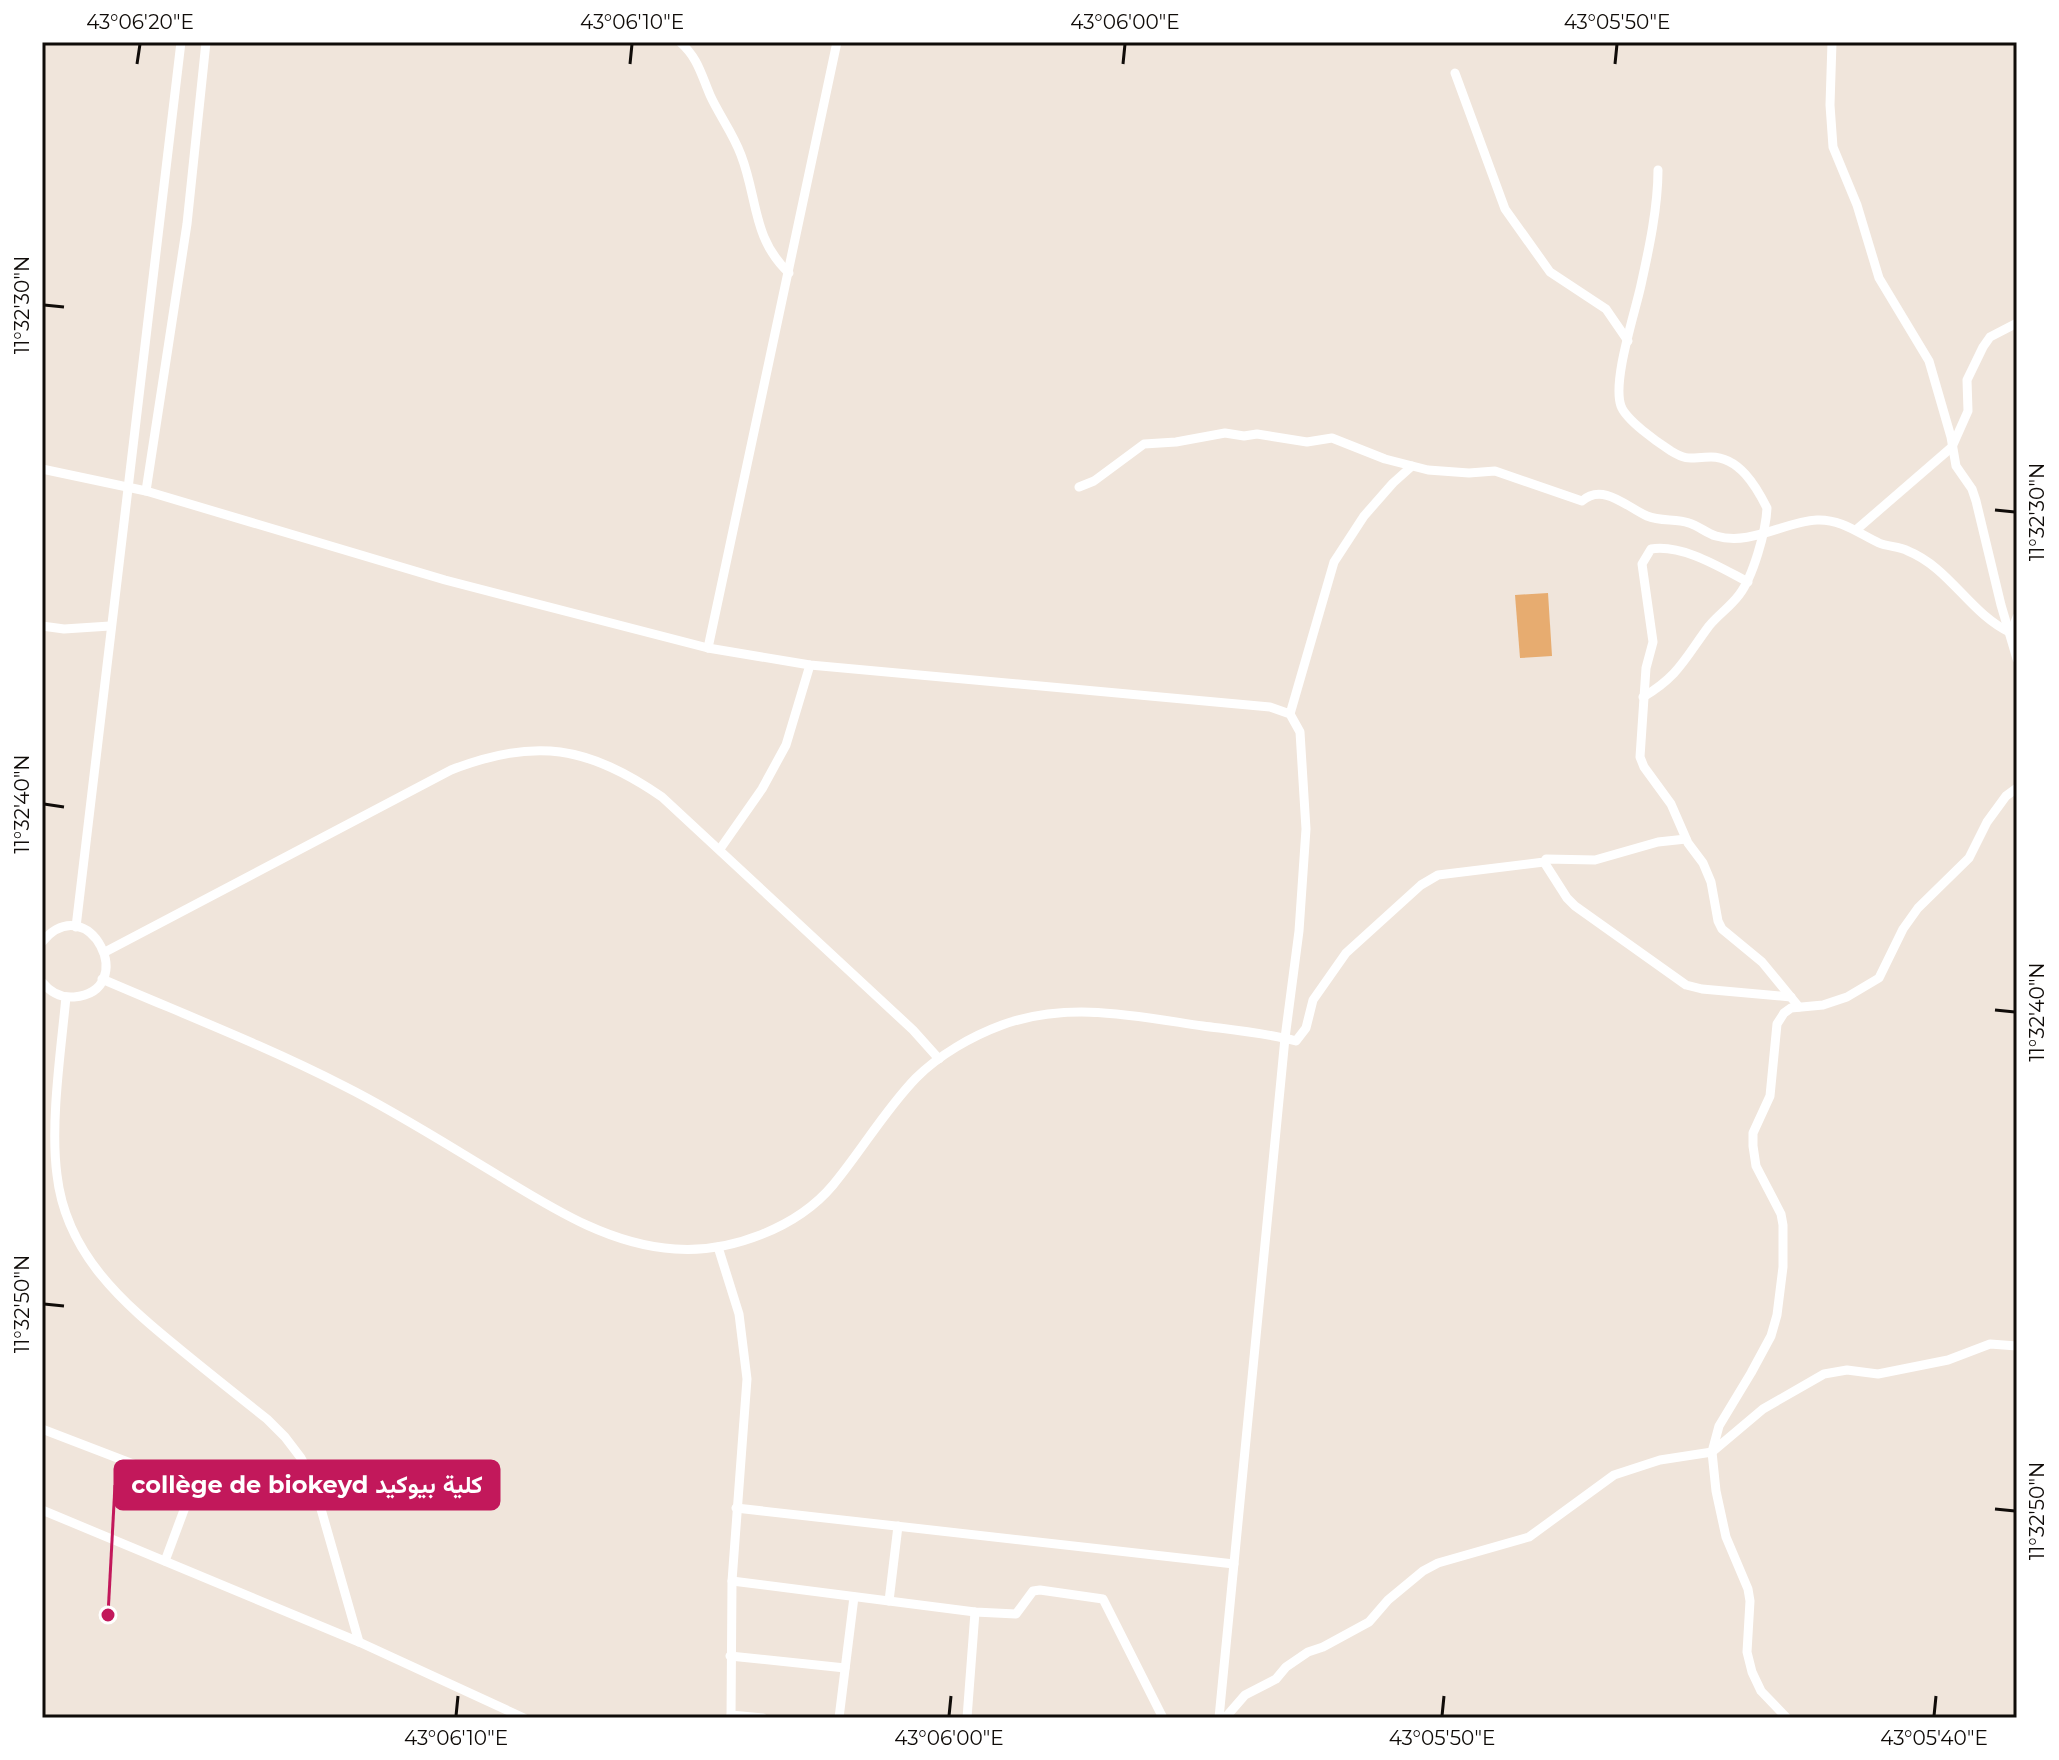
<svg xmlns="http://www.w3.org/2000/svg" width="2059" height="1760" font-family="Montserrat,Vazirmatn,sans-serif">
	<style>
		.green { fill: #e7ac70 }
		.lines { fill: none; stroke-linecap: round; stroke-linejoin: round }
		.minor { stroke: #fff; stroke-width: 9 }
		.ticks { fill: none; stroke: #100c09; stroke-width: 3 }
		.leader { fill: none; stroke: #c2185b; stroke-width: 3 }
		.callout-dot { fill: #c2185b; stroke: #fff; stroke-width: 3 }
		.callout { fill: #c2185b; stroke: #c2185b; stroke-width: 3 }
		.callout-label { font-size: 24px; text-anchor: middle; font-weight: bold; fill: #fff }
		.neatline { fill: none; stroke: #100c09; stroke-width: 3 }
		.ticks-label { font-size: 20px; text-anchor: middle; fill: #100c09 }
	</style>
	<rect width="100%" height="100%" fill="#f0e5db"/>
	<path class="green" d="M1548 593 1552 656 1520 658 1515 595Z"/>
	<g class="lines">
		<g class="minor">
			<path d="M680 42C698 58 701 74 710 95 719 115 733 133 741 155 758 199 752 238 789 273"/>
			<path d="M1832 42 1830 105 1833 147 1857 205 1879 278 1929 361 1951 437 1956 466 1972 489 1976 501 2001 605 2017 659"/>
			<path d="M1455 73 1505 209 1550 272 1606 309 1628 341"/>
			<path d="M42 469 146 491 445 580 708 648 810 665 1270 707 1290 714 1300 732 1306 829 1299 931 1285 1038 1219 1718"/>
			<path d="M1079 487 1094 481 1144 444 1176 442 1225 433 1244 436 1257 434 1307 442 1332 438 1385 459 1428 470 1469 473 1495 471 1582 501C1603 482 1628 508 1647 516 1661 522 1676 518 1689 523 1699 526 1706 533 1716 536 1751 546 1783 522 1817 520 1841 519 1858 533 1879 543 1888 547 1899 546 1908 551 1950 568 1970 614 2011 633"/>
			<path d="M146 491 187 224 206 42"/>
			<path d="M1856 530 1952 447 1968 411 1967 380 1983 347 1990 337 2017 323"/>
			<path d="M1748 582C1721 568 1683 544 1651 549L1642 564 1653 642 1646 668 1640 757 1644 767 1671 804 1688 843 1703 863 1711 882 1718 921 1722 929 1762 962 1799 1007"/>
			<path d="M42 626 64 629 110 626"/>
			<path d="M2011 633 2017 617"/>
			<path d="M708 648 837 42"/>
			<path d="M1643 697C1679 676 1685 658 1709 626 1718 615 1730 607 1739 595 1753 577 1766 531 1767 508 1756 486 1739 457 1711 457 1691 457 1689 462 1671 451 1657 442 1626 420 1621 406 1612 381 1635 313 1641 285 1649 249 1658 207 1658 170"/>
			<path d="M1290 714 1334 562 1364 516 1393 483 1412 466"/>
			<path d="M720 849 762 789 786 745 810 665"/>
			<path d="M1544 862 1567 898 1575 906 1686 985 1702 989 1791 997"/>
			<path d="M76 927 181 42"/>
			<path d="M42 942C89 886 141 991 74 997 61 998 50 992 42 982"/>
			<path d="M105 952 451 770C535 737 588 746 662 797L913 1030 939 1059"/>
			<path d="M102 979C183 1014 266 1046 344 1086 396 1112 446 1144 496 1174 552 1208 609 1245 675 1249 730 1253 797 1228 833 1185 862 1150 885 1110 916 1078 939 1055 972 1036 1002 1025 1068 1001 1135 1016 1203 1026 1234 1030 1266 1033 1296 1041L1306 1028 1313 1000 1346 953 1421 885 1438 875 1544 862 1546 859 1595 860 1658 842 1686 839"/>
			<path d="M66 997C61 1050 50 1123 57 1175 66 1254 123 1303 181 1350 209 1373 238 1396 267 1419L285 1437 301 1458 313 1481 359 1642"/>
			<path d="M718 1247 739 1314 747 1379 732 1581 731 1718"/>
			<path d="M42 1429 180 1482 186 1487 187 1502 165 1561"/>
			<path d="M736 1508 1234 1564"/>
			<path d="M42 1510 359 1642 524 1718"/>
			<path d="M732 1581 975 1612 1016 1614 1033 1591 1040 1590 1103 1599 1163 1718"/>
			<path d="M889 1601 898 1526"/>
			<path d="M730 1656 845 1668"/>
			<path d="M731 1715 763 1718"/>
			<path d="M839 1718 854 1597"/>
			<path d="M967 1718 975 1612"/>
			<path d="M1225 1718 1245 1695 1276 1679 1286 1667 1308 1652 1323 1647 1369 1622 1388 1600 1423 1571 1438 1563 1529 1537 1614 1475 1660 1460 1712 1452 1763 1409 1824 1374 1847 1370 1878 1374 1948 1360 1990 1344 2017 1346"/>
			<path d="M1787 1718 1761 1691 1752 1672 1747 1652 1750 1601 1748 1589 1726 1537 1716 1491 1712 1452 1719 1426 1751 1373 1771 1336 1777 1315 1783 1267V1225L1781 1214 1756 1166 1753 1146V1133L1770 1096 1777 1024 1784 1013 1791 1008 1823 1005 1847 997 1879 978 1903 929 1918 908 1969 858 1987 822 2006 796 2017 788"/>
		</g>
	</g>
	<path class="ticks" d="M137 64 140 44M630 64 632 44M1123 64 1125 44M1615 64 1617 44M44 305 64 307M1995 510 2015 512M44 804 64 807M1995 1010 2015 1012M44 1304 64 1306M1995 1509 2015 1511M456 1716 458 1696M949 1716 951 1696M1442 1716 1444 1696M1934 1716 1936 1696"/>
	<path class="leader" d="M108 1615L115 1485"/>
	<circle class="callout-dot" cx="108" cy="1615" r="8"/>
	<rect class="callout" x="115" y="1461" width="384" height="48" rx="8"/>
	<g class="callout-label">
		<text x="307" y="1493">collège de biokeyd كلية بيوكيد</text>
	</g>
	<rect width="2059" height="1760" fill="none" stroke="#ffffff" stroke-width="88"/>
	<rect x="44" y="44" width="1971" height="1672" class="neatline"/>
	<g class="ticks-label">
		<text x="140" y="29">43°06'20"E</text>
		<text x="632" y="29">43°06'10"E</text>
		<text x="1125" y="29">43°06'00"E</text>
		<text x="1617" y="29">43°05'50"E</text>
		<text transform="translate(22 305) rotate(-90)" y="7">11°32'30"N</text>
		<text transform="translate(2037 512) rotate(-90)" y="7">11°32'30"N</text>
		<text transform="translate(22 804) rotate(-90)" y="7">11°32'40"N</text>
		<text transform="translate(2037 1012) rotate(-90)" y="7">11°32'40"N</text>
		<text transform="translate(22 1304) rotate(-90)" y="7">11°32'50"N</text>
		<text transform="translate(2037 1511) rotate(-90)" y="7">11°32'50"N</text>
		<text x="456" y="1745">43°06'10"E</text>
		<text x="949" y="1745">43°06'00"E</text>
		<text x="1442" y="1745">43°05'50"E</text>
		<text x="1934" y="1745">43°05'40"E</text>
	</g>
</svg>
